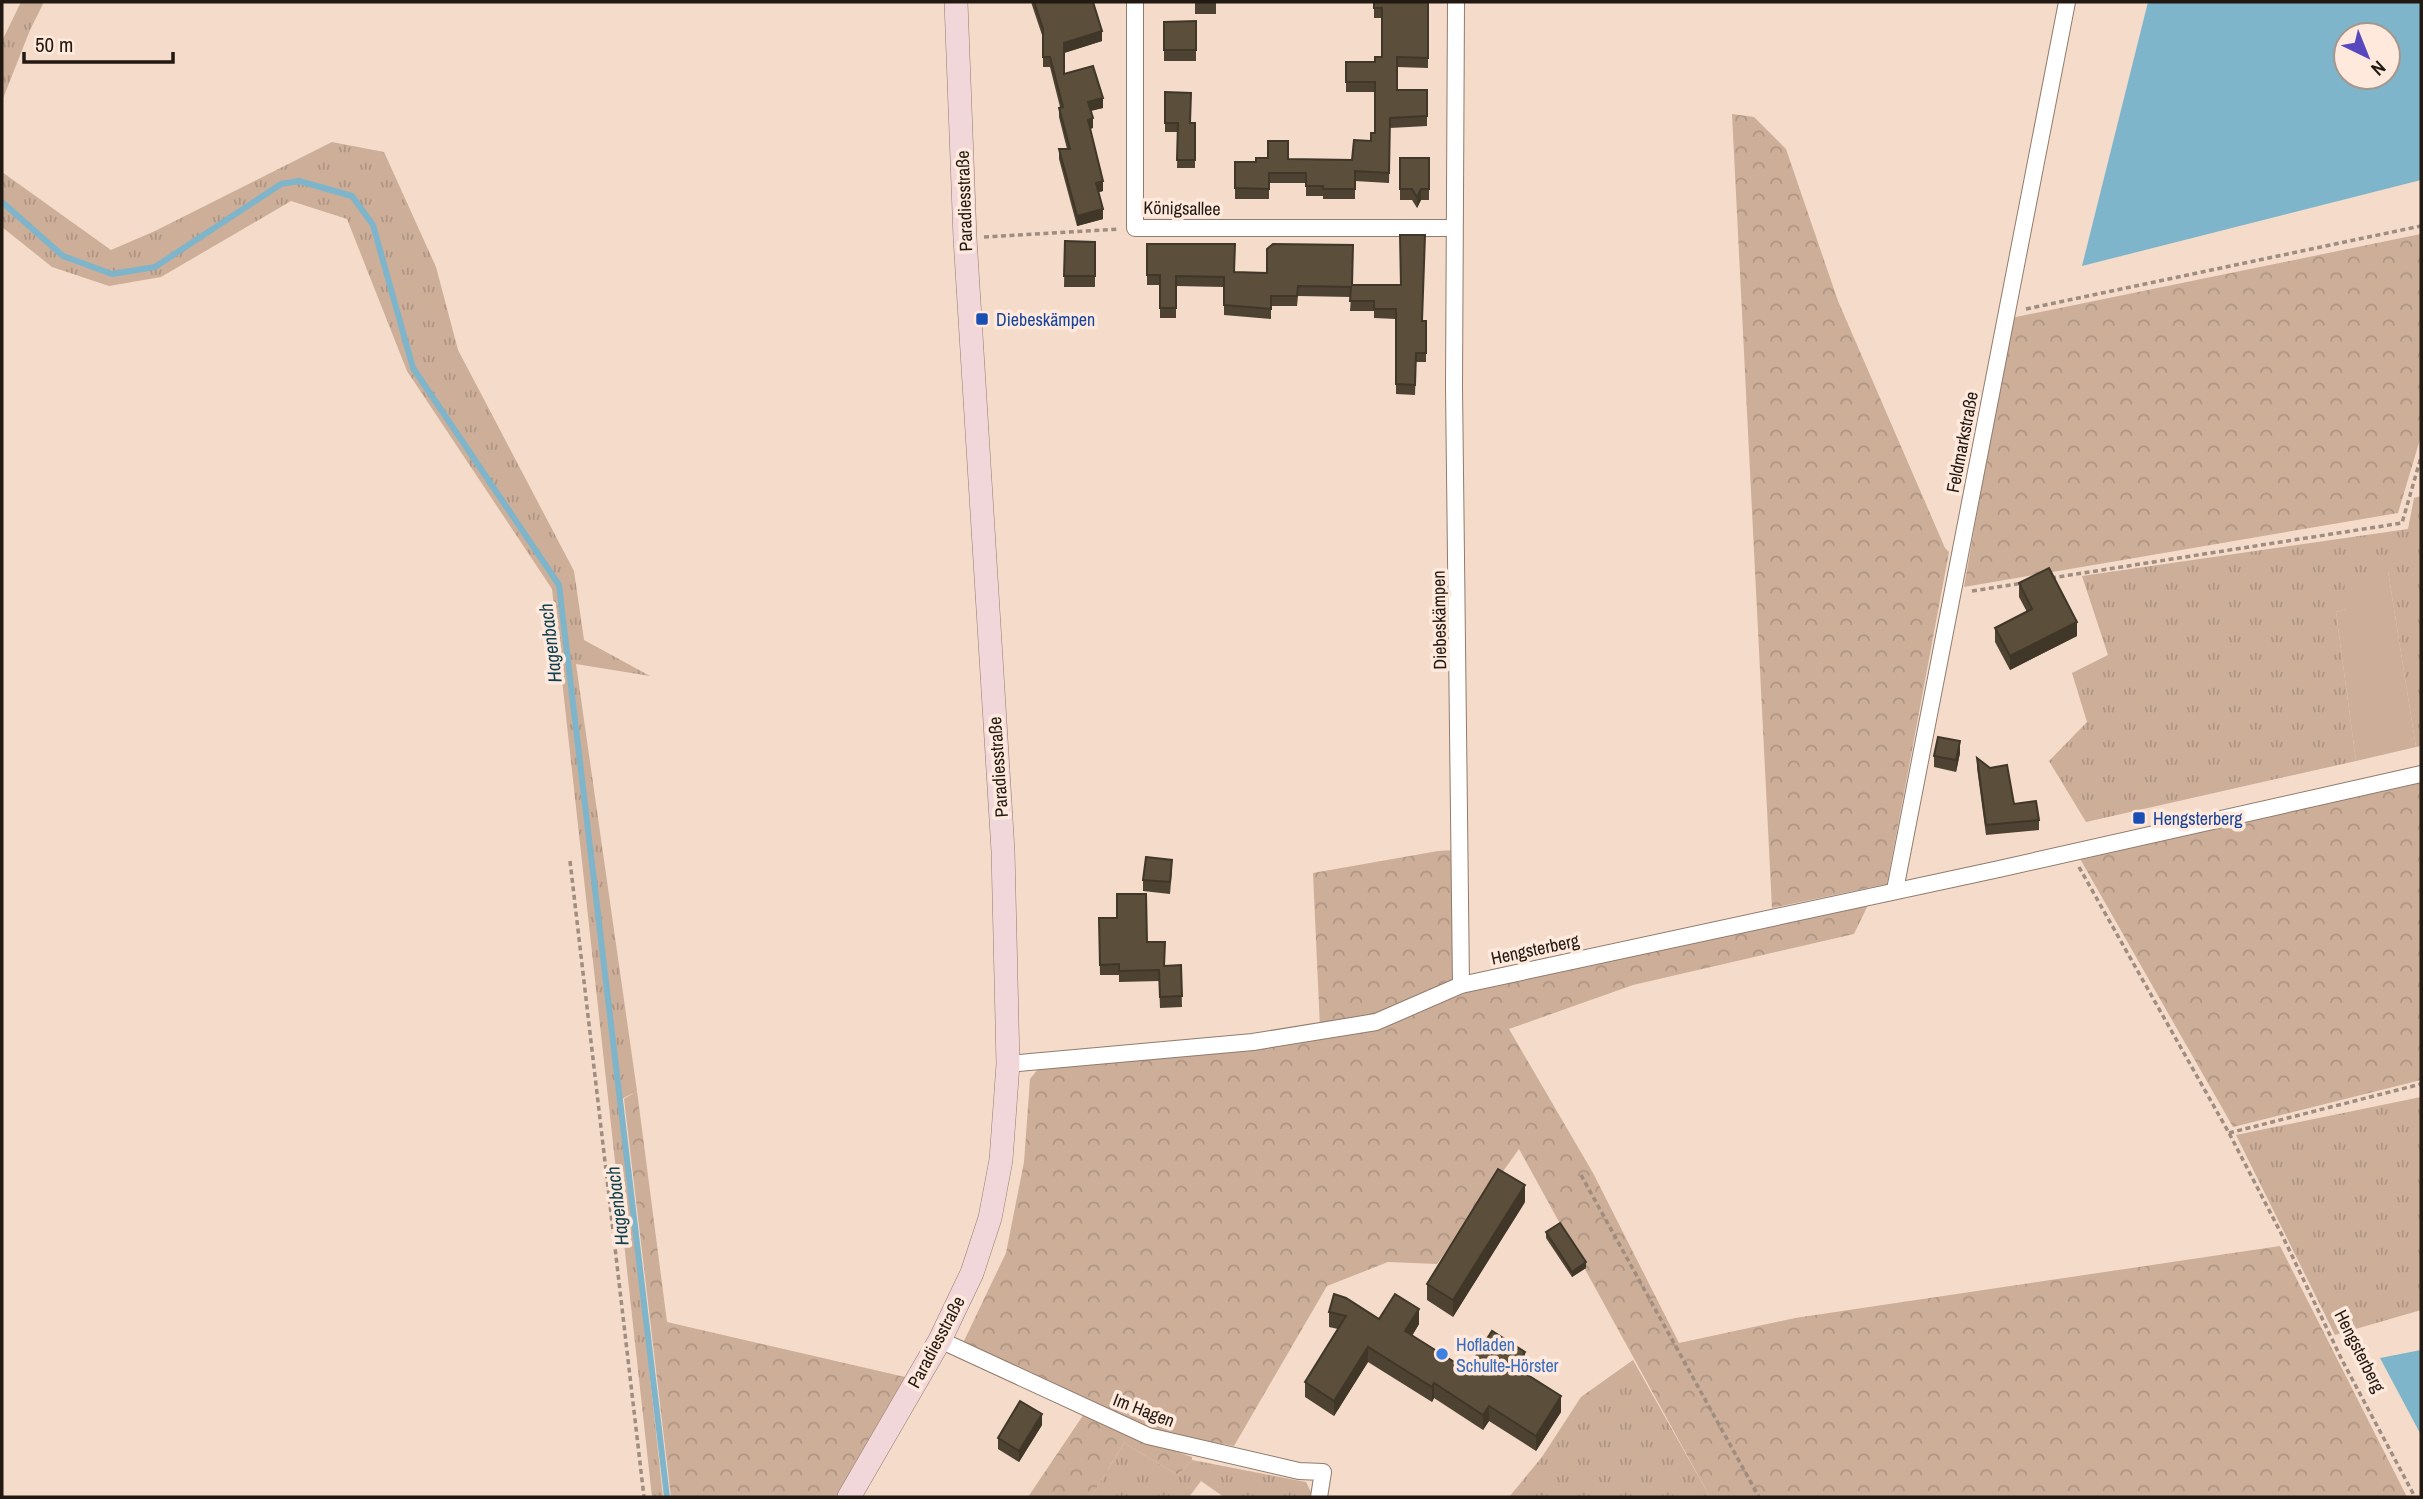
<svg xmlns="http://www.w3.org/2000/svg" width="2423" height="1499" font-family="'Archivo Narrow',sans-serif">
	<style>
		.grass { fill: url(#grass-tufts) }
		.forest { fill: url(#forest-crowns) }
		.pitch { fill: #ccae99 }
		.water { fill: #7eb5cb; fill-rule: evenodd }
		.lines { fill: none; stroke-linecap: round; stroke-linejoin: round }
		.stream { stroke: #7eb5cb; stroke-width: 6 }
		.street-casing { stroke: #927b6c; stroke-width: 18 }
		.secondary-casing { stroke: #927b6c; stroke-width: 24 }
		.path { stroke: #9f8d80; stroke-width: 3.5; stroke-dasharray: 5 3.5; stroke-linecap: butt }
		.street { stroke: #fff; stroke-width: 16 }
		.secondary { stroke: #f2d7da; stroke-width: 23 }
		.wall { fill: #4e4332 }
		.shaded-wall { fill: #403729 }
		.building { fill: #5b4e3a; stroke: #403729; stroke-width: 2 }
		.transit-dot { fill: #1a4fb4; stroke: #fee9dc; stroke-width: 2.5 }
		.shop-dot { fill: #3f7fe0; stroke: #fee9dc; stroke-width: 2.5 }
		.labels { text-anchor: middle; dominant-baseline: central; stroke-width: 7; stroke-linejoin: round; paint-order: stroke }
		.street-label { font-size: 18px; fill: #221913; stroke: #fee9dc }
		.transit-label { font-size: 18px; fill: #164399; stroke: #fee9dc; text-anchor: start }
		.shop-label { font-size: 18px; fill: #366cbe; stroke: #fee9dc; text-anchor: start }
		.water-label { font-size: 19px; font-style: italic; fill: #0e3f4f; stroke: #fee9dc }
	</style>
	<defs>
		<pattern id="grass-tufts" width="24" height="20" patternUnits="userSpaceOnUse" patternTransform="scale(1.75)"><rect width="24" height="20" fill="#ccae99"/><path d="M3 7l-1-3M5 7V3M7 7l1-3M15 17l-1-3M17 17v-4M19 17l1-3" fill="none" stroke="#af9583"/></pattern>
		<pattern id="forest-crowns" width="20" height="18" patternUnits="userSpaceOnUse" patternTransform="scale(1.75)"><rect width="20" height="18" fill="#ccae99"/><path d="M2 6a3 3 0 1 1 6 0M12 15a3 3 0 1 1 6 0" fill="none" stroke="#af9583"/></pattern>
	</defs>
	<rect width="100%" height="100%" fill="#f4dbca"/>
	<g class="grass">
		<path d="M21 2H44L30 30 2 101V41Z"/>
		<path d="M332 142 384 152 436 267 458 350 574 571 584 640 650 676 576 664 637 1091 620 1100 663 1497H652L552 589 407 371 347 219 291 201 161 277 109 286 52 267 2 227V172L111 250 155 231Z"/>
		<path d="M2421 496V746L2416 747 2388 571 2346 609 2336 612 2356 761 2086 822 2049 761 2087 722 2072 673 2108 655 2082 576 2408 529 2414 498Z"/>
		<path d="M2421 1097V1310L2335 1335 2236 1135Z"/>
		<path d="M1633 1360 1710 1497H1509L1542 1457 1581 1397Z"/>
		<path d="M1124 1443 1178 1475 1192 1460 1306 1482 1311 1492 1310 1497H1224L1201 1481 1189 1497H1091Z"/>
	</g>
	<g class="forest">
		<path d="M1732 114 1754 117 1786 149 1838 301 1945 548 1949 552 1887 884 1772 908Z"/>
		<path d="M2421 234V436L2398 513 1964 587 2011 318Z"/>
		<path d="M2421 783V1080L2233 1127 2079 857Z"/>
		<path d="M1455 850 1458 983 1376 1020 1320 1028 1313 873 1438 851Z"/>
		<path d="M1868 905 1854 934 1633 985 1509 1029 1593 1173 1679 1343 1795 1318 2280 1246 2407 1497H1710L1519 1149 1437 1264 1388 1262 1327 1286 1234 1446 1155 1431 963 1343 1006 1253 1024 1162 1030 1079 1038 1069 1252 1049 1378 1029 1470 991Z"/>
		<path d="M637 1091 667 1322 905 1377 841 1497H671L624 1099Z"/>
		<path d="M1084 1414 1144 1440 1192 1457V1460L1178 1475 1124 1443 1091 1497H1028Z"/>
	</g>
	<path class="pitch" d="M2388 571 2416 747 2356 761 2336 612 2346 609 2344 576Z"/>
	<g class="water">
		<path d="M2148 2H2421V180L2082 266ZM2346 35H2388V77H2346Z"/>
		<path d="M2421 1350V1435L2380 1358Z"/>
	</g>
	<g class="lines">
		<path class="stream" d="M2 202 63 256 112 274 155 267 281 184 299 181 352 196 373 225 413 368 559 585 667 1497"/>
		<defs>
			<g id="street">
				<path d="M1135 2V228H1454"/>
				<path d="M1456 2 1454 387 1461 985"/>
				<path d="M1895 890 2067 2"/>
				<path d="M1008 1064 1253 1042 1376 1022 1461 985 1999 869 2421 774"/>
				<path d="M940 1340 1148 1436 1299 1471 1323 1472 1319 1497"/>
			</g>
			<path id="secondary" d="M849 1497 940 1340 972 1273 990 1218 1001 1160 1008 1064 1003 851 965 238 956 2"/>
		</defs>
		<use href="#street" class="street-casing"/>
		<use href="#secondary" class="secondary-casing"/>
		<g class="path">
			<path d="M984 237 1119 229"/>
			<path d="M2026 309 2421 226"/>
			<path d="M2051 578 2402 523 2421 457"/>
			<path d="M1972 591 2023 583"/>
			<path d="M570 861 644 1497"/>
			<path d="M2079 867 2229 1133 2283 1237 2342 1360 2415 1497"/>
			<path d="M2229 1133 2421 1084"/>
			<path d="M1581 1175 1759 1497"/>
		</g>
		<use href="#street" class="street"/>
		<use href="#secondary" class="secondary"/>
	</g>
	<g class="wall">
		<path d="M1031 2H1093L1102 41 1064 53V74L1103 108 1091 111 1093 128 1090 129 1103 191 1098 192 1103 219 1077 226 1059 159V149H1067L1059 117V108L1060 107 1050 67H1043V38Z"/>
		<rect x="1195" y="2" width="21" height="12"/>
		<path d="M1374 2H1428V68L1397 67V90H1427V126L1390 128 1389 183 1355 181V199H1323V196H1306V183H1269V199H1235V162H1256L1288 159 1352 160 1371 141 1375 133V92H1346V62H1375L1382 57V18H1374Z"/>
		<path d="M1196 21V61H1164V22Z"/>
		<path d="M1165 92 1191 123H1195V168H1177L1178 132H1165Z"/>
		<path d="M1400 158H1429V200H1421L1417 208 1412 200H1400Z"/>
		<path d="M1065 241 1095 242V287H1064Z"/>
		<path d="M1147 244 1235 272 1352 285 1422 321H1426V362H1416L1415 395 1396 394V319L1374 318V311H1350L1351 297 1298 296 1297 306H1271V319L1224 315V287L1176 286V318H1160V285H1147Z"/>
		<path d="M2019 583 2077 636 2010 670 1995 642V628L2027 612 2019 597Z"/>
		<path d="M1960 753 1956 772 1934 767V756Z"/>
		<path d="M1977 758 2014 804 2039 820V830L1986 835 1977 768Z"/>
		<path d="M1172 871 1170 894 1143 891V880Z"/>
		<path d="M1099 918 1147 942 1165 966 1181 965 1182 1007 1160 1008 1159 981 1119 982V975H1100Z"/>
		<path d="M1525 1202 1453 1317 1427 1300V1284Z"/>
		<path d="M1546 1232 1586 1268 1572 1277 1546 1238Z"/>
		<path d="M1329 1312 1419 1324 1412 1336 1467 1370 1525 1367 1522 1372 1561 1412 1536 1451 1489 1421 1483 1430 1434 1398 1432 1402 1368 1362 1334 1416 1305 1397V1382L1338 1329 1329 1327Z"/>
		<path d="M1042 1425 1019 1462 998 1449V1438Z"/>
	</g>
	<g class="shaded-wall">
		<path d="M1102 31V41L1064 53V43Z"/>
		<path d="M1103 98V108L1088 111V102Z"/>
		<path d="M1093 118V128L1088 129V120Z"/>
		<path d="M1103 181V191L1096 193V183Z"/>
		<path d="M1421 189V200L1417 208V197Z"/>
		<path d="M1103 209V219L1077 226V216Z"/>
		<path d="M2077 622V636L2010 670V656Z"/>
		<path d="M1960 741V753L1956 772V760Z"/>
		<path d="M1525 1185V1202L1453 1317V1300Z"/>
		<path d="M1586 1262V1268L1572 1277V1272Z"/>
		<path d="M1419 1309V1324L1405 1347V1331Z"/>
		<path d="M1368 1347V1362L1334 1416V1401Z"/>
		<path d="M1525 1352V1367L1515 1383V1367Z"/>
		<path d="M1434 1383V1398L1432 1402V1387Z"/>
		<path d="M1561 1396V1412L1536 1451V1436Z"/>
		<path d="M1489 1406V1421L1483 1430V1415Z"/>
		<path d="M1042 1414V1425L1019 1462V1451Z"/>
	</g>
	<g class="building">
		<path d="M1034 2H1093L1102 31 1064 43V74L1093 66 1103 98 1088 102 1093 118 1088 120 1103 181 1096 183 1103 209 1077 216 1059 149H1070L1059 108 1063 107 1050 57H1043V29Z"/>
		<path d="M1374 2H1428V58L1397 57V90H1427V116L1390 118 1389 173 1355 171V189H1323V186H1306V173H1269V189L1235 188V162H1256V158H1268V141H1288V159L1352 160 1354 140 1371 141V133H1375V82H1346V62H1375V57H1382V8H1374Z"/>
		<path d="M1196 21V50H1164V22Z"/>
		<path d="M1165 92 1191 93 1190 123H1195V160H1177L1178 123H1165Z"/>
		<path d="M1400 158H1429V189H1421L1417 197 1412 189H1400Z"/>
		<path d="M1400 235H1425L1422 321H1426V353H1416L1415 385 1396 384V309H1374V301H1350L1351 287 1298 286 1297 296H1271V309L1224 305V277L1176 276V308H1160V275H1147V244H1235L1234 272 1267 273V249L1273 244 1353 245 1352 285H1401Z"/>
		<path d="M1065 241 1095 242V276H1064Z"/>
		<path d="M2049 568 2077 622 2010 656 1995 628 2032 609 2019 583Z"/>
		<path d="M1938 737 1960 741 1956 760 1934 756Z"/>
		<path d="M1977 758 1990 768 2007 765 2014 804 2036 801 2039 820 1986 825Z"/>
		<path d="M1146 857 1172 860 1170 882 1143 880Z"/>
		<path d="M1117 894H1146L1147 942H1165L1164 966 1181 965 1182 996 1160 997 1159 970 1119 971V964L1100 965 1099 918H1117Z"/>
		<path d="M1498 1169 1525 1185 1453 1300 1427 1284Z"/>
		<path d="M1560 1223 1586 1262 1572 1272 1546 1232Z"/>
		<path d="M1334 1294 1346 1298 1379 1319 1395 1294 1419 1309 1405 1331 1467 1370 1492 1331 1525 1352 1515 1367 1561 1396 1536 1436 1489 1406 1483 1415 1434 1383 1432 1387 1368 1347 1334 1401 1305 1382 1346 1316 1329 1312Z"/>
		<path d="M1020 1401 1042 1414 1019 1451 998 1438Z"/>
	</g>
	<g class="transit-dot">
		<rect x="975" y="312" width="14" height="14" rx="3.5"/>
		<rect x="2132" y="811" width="14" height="14" rx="3.5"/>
	</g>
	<circle class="shop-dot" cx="1442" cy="1354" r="7"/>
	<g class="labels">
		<g class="street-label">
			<text transform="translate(964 201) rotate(-92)">Paradiesstraße</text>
			<text transform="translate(1182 208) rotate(1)">Königsallee</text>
			<text transform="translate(1962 442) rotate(-79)">Feldmarkstraße</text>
			<text transform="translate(1439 620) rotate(-91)">Diebeskämpen</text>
			<text transform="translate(998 767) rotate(-94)">Paradiesstraße</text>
			<text transform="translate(1535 949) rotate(-12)">Hengsterberg</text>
			<text transform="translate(936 1342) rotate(-62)">Paradiesstraße</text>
			<text transform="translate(2360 1351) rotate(63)">Hengsterberg</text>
			<text transform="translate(1144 1410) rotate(21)">Im Hagen</text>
		</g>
		<g class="transit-label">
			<text x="996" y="319">Diebeskämpen</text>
			<text x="2153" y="818">Hengsterberg</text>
		</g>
		<g class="shop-label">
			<text x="1456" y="1344">Hofladen<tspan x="1456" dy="21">Schulte-Hörster</tspan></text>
		</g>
		<g class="water-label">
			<text transform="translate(550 643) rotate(-97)">Hagenbach</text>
			<text transform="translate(617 1206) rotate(-97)">Hagenbach</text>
		</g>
	</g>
	<rect width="2423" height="1499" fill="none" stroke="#221913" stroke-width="7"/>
	<g transform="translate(2367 56) rotate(137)"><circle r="33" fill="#fee9dc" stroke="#a6968c" stroke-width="2"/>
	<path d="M0-5L12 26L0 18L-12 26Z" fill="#5848c0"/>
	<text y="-10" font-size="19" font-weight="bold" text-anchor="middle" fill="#221913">N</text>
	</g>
	<path d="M24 52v10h149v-10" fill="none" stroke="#221913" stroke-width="3.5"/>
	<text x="35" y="52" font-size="21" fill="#221913" stroke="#fee9dc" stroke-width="5" paint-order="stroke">50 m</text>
</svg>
